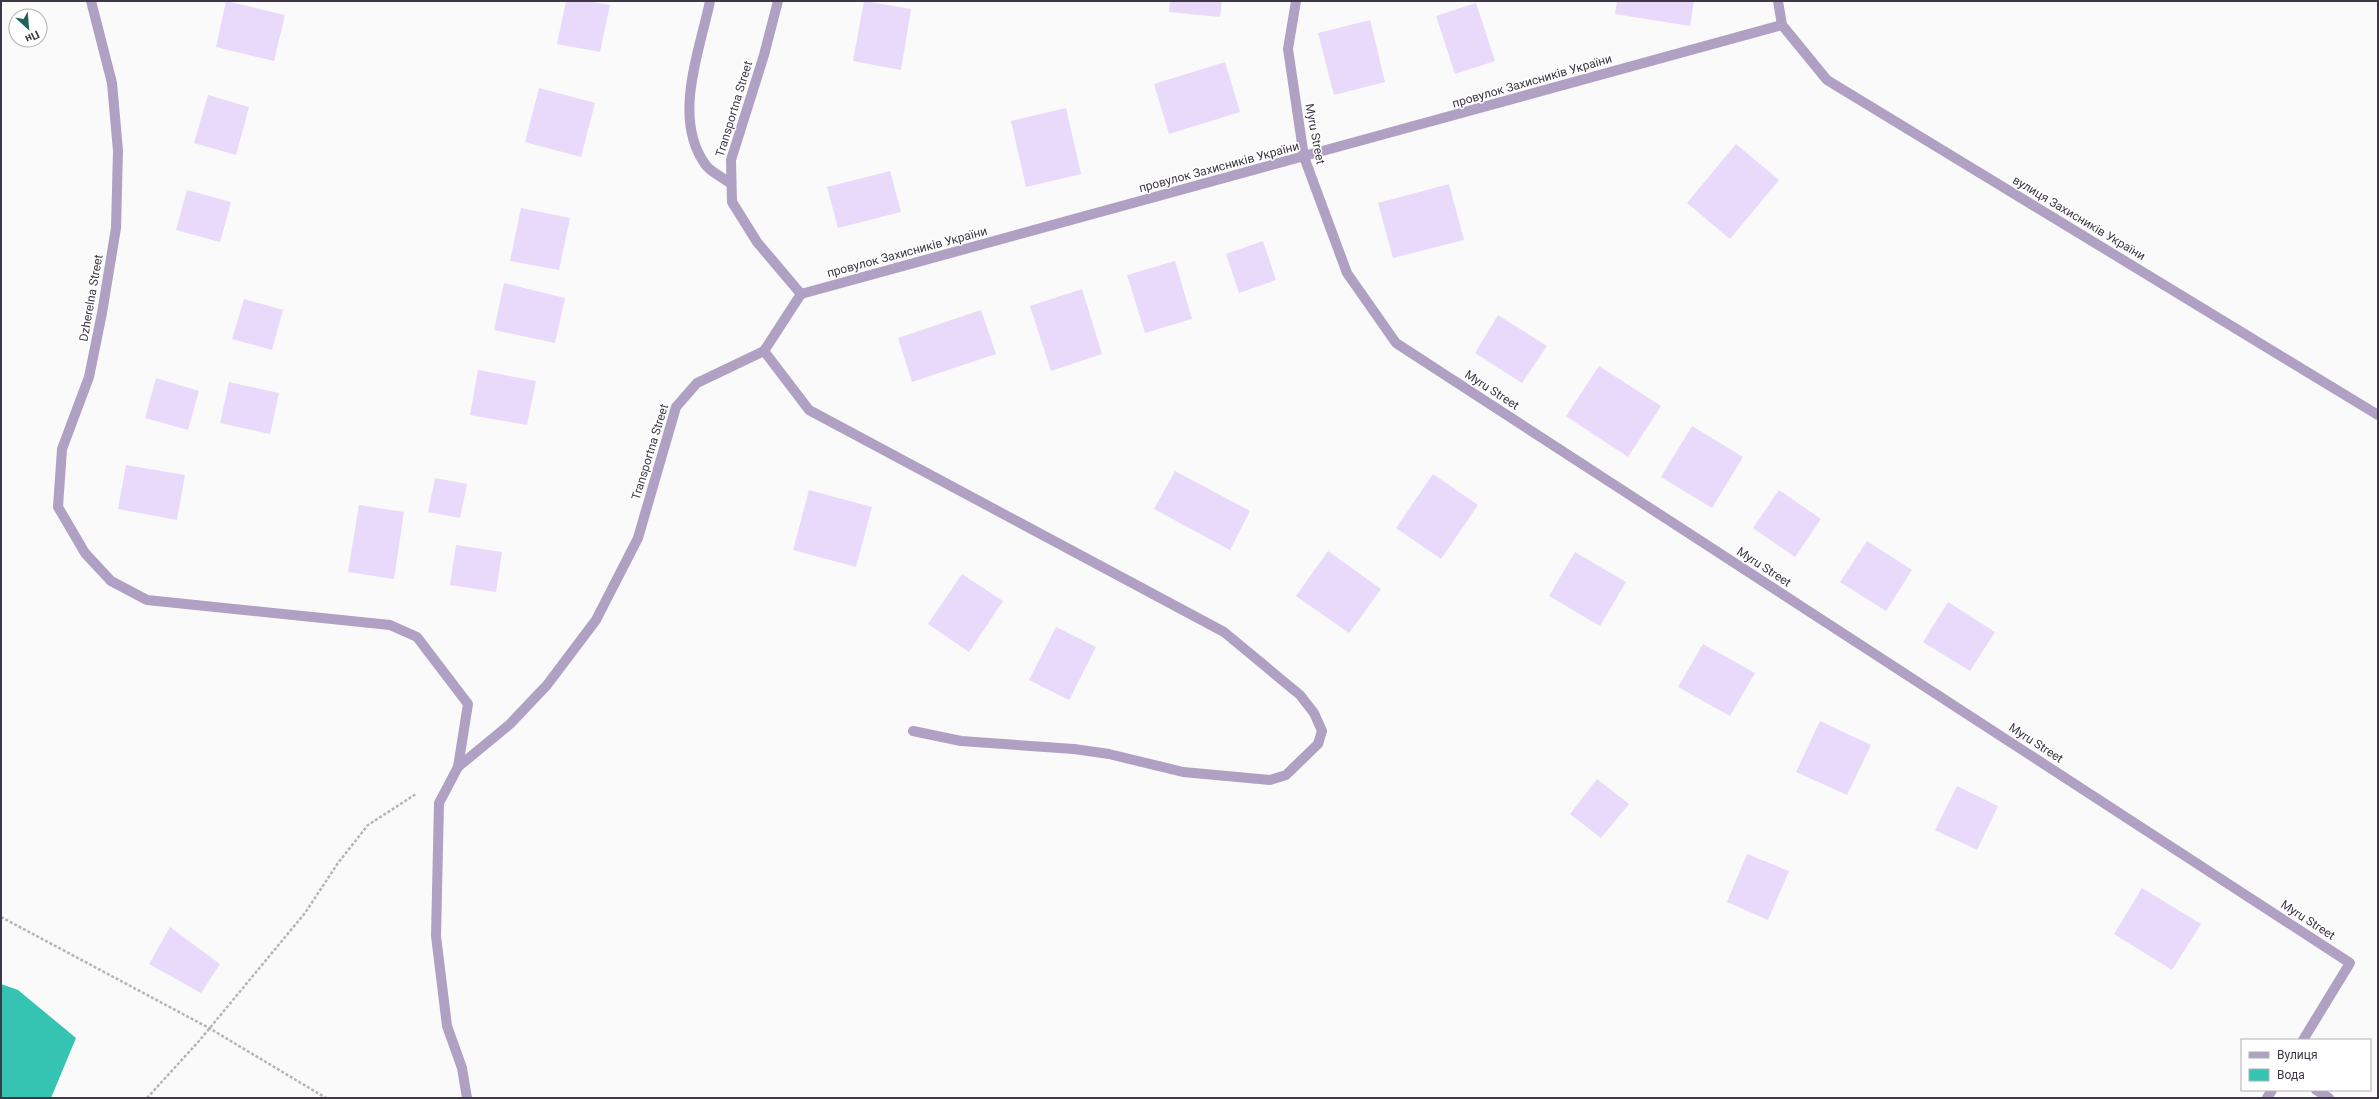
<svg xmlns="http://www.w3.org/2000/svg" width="2379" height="1099" font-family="Roboto,sans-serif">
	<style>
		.water { fill: #35c3b2 }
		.building { fill: #e9dafc }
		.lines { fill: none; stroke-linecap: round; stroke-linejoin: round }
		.path { stroke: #b5b4b8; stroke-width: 2.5; stroke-dasharray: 3 2; stroke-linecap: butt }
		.minor { stroke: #b0a0c4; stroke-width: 10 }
		.tertiary { stroke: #b0a0c4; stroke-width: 10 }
		.labels { text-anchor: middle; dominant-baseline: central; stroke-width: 3; stroke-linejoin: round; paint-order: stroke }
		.street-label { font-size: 12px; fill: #3e3846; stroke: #fff }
	</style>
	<rect width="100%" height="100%" fill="#f9faf9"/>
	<path class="water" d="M1 984 18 990 76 1038 51 1098H1Z"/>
	<g class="building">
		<path d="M226 1 285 15 274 61 216 47Z"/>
		<path d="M566 1H588L610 5 600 52 557 44Z"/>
		<path d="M864 1 911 9 901 70 853 61Z"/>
		<path d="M1170 1H1222L1220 17 1169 12Z"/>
		<path d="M1617 1H1694L1690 26 1615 14Z"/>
		<path d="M1476 3 1495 61 1455 74 1436 16Z"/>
		<path d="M1370 20 1385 82 1334 95 1318 33Z"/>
		<path d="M1225 62 1240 112 1169 134 1154 84Z"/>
		<path d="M539 88 595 103 581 157 525 142Z"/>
		<path d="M208 95 249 107 236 155 194 143Z"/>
		<path d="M1066 108 1081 174 1026 187 1011 121Z"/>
		<path d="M1736 144 1779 180 1730 239 1687 203Z"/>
		<path d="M890 171 901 212 838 228 827 187Z"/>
		<path d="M1449 184 1464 240 1393 258 1378 203Z"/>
		<path d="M187 190 231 202 220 242 176 230Z"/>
		<path d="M521 208 570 218 559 270 510 261Z"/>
		<path d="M1263 241 1276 280 1239 293 1226 254Z"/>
		<path d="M1175 261 1192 319 1145 333 1127 275Z"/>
		<path d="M504 283 565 298 555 343 494 330Z"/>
		<path d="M1082 289 1102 354 1051 371 1030 306Z"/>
		<path d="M244 299 283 310 272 350 232 339Z"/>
		<path d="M981 310 996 354 912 382 898 338Z"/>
		<path d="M1498 315 1547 346 1522 383 1475 353Z"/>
		<path d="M1599 366 1661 406 1628 457 1566 416Z"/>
		<path d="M478 370 536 381 527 425 470 415Z"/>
		<path d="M156 378 199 391 188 430 145 418Z"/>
		<path d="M229 382 279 393 270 434 220 423Z"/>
		<path d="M1692 426 1743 457 1712 508 1661 477Z"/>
		<path d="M126 465 185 475 177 520 118 509Z"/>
		<path d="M1175 471 1250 511 1230 550 1154 509Z"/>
		<path d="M1433 474 1478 505 1441 559 1396 528Z"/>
		<path d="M435 478 467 484 460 518 428 512Z"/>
		<path d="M809 490 872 507 856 567 793 550Z"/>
		<path d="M1779 490 1821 519 1795 557 1753 528Z"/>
		<path d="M359 505 404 512 394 579 348 572Z"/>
		<path d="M1867 541 1912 570 1886 611 1840 582Z"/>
		<path d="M456 545 502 552 496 592 450 585Z"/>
		<path d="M1328 551 1381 589 1349 633 1296 596Z"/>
		<path d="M1575 552 1626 582 1600 626 1549 596Z"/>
		<path d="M962 574 1003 601 969 652 928 624Z"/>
		<path d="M1948 602 1995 632 1970 671 1923 642Z"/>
		<path d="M1056 627 1096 647 1069 700 1029 680Z"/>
		<path d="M1703 644 1755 673 1730 716 1678 687Z"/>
		<path d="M1820 721 1871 745 1847 795 1796 772Z"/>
		<path d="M1597 779 1629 804 1601 838 1570 814Z"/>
		<path d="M1957 786 1998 806 1977 850 1935 830Z"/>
		<path d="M1747 854 1789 871 1768 920 1727 902Z"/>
		<path d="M2142 888 2201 924 2172 970 2114 934Z"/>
		<path d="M170 927 220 964 201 993 149 964Z"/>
	</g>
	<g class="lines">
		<g class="path">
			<path d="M1 917 209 1028 326 1098"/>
			<path d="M147 1098 199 1041 305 913 338 863 368 825 416 794"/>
		</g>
		<g class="minor">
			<path d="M91 1 112 83 118 151 116 228 102 313 89 377 62 449 58 507 85 553 111 581 147 600 390 625 417 637 468 704 458 767 439 803 436 936 447 1026 462 1068 467 1098"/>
			<path d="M710 1C700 50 672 118 705 164 710 172 724 178 731 184"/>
			<path d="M778 1 764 55 731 160 732 202 757 242 801 294"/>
			<path d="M1296 1 1288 49 1304 157 1347 273 1396 343 2350 963 2303 1040"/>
			<path d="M801 294 1782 25"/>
			<path d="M764 351 809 410 1224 632 1300 695 1314 713 1322 731 1318 744 1286 775 1270 780 1183 772 1109 754 1074 749 961 741 913 731"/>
			<path d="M458 767 510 724 547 685 596 620 638 538 676 407 697 383 764 351 801 294"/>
			<path d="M2316 1090 2329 1098"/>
			<path d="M2267 1098 2272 1090"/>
		</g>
		<path class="tertiary" d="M1778 1 1782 25 1827 80 2378 415"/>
	</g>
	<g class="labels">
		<g class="street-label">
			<text transform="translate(1532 81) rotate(-16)">провулок Захисників України</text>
			<text transform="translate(734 109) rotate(-73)">Transportna Street</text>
			<text transform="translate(1315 134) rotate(79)">Myru Street</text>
			<text transform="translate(1219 167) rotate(-15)">провулок Захисників України</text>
			<text transform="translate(2079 218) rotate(31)">вулиця Захисників України</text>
			<text transform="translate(907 252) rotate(-15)">провулок Захисників України</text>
			<text transform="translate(91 298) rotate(-80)">Dzherelna Street</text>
			<text transform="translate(1492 390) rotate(33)">Myru Street</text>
			<text transform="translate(650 452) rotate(-73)">Transportna Street</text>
			<text transform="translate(1764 567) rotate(33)">Myru Street</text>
			<text transform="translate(2036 743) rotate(33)">Myru Street</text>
			<text transform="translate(2308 920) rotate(33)">Myru Street</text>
		</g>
	</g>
	<rect width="2379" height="1099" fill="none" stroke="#3e3846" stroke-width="4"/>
	<rect x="2241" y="1039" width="130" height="52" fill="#ffffff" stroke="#b2afb5"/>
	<rect x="2249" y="1052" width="20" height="6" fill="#b0a0c4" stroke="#b2afb5"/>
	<text x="2277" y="1059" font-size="12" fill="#3e3846">Вулиця</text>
	<rect x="2249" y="1069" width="20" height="12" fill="#35c3b2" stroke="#b2afb5"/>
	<text x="2277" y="1079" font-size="12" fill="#3e3846">Вода</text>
	<g transform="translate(28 28) rotate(154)"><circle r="19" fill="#ffffff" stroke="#b2afb5"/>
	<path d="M0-3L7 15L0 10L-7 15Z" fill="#1c655c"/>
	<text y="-6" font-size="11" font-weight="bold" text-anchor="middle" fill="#3e3846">Пн</text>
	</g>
</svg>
